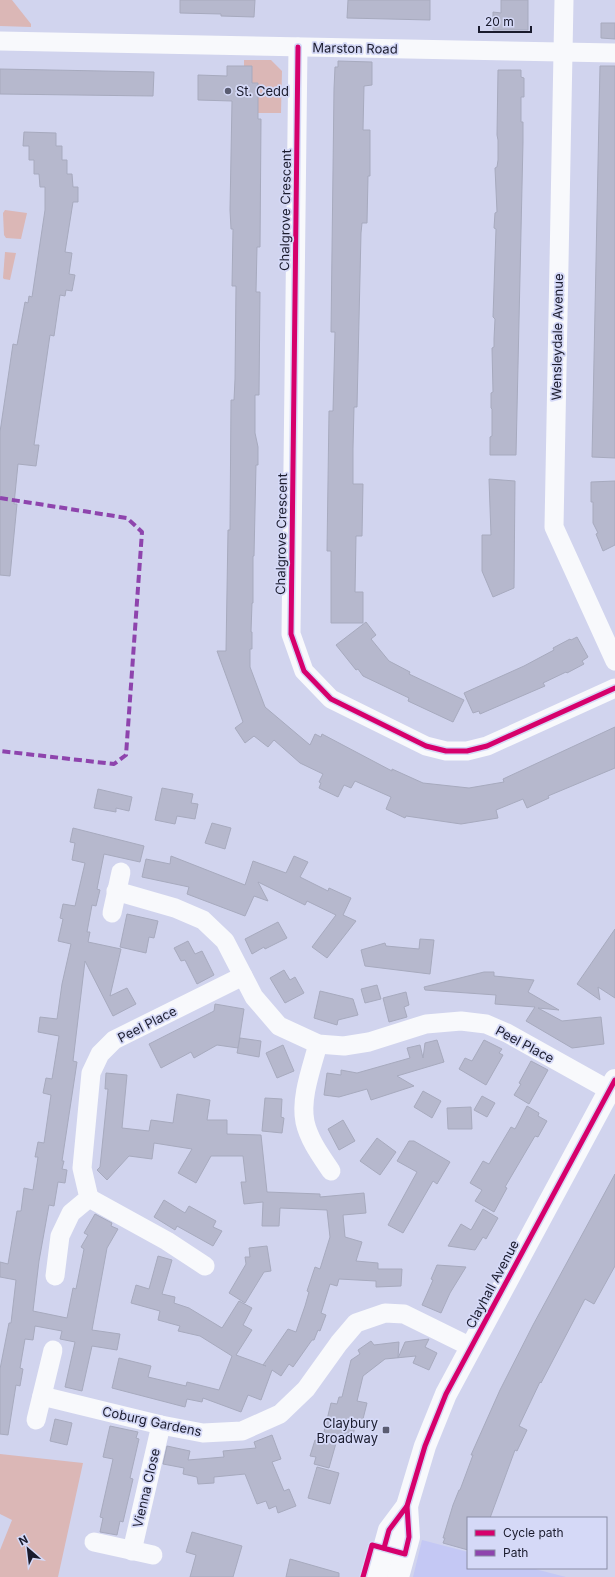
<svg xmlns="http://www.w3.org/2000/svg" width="615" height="1577" font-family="Inter,sans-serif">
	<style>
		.built { fill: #c4c8f4 }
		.green { fill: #dbb7b6 }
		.building { fill: #b6b8cd; stroke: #a7aabe }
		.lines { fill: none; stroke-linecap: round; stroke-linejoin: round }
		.street { stroke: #f8f9fc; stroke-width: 19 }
		.secondary { stroke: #f8f9fc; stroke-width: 22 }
		.quiet { stroke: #8e44ad; stroke-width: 4; stroke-dasharray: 8 4; stroke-linecap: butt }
		.cycleway-casing { stroke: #d5d9f7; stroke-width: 8 }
		.cycleway { stroke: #d6006c; stroke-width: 5 }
		.poi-dot { fill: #5a5c71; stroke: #d5d9f7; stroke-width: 1.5 }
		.labels { text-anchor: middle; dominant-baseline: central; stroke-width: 3.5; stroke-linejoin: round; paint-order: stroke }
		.street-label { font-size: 13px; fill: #1a1b2d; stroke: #d5d9f7 }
		.poi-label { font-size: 13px; fill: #1a1b2d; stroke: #d5d9f7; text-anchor: start }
	</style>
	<rect width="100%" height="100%" fill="#d1d4ee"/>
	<path class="built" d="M422 1540 468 1552V1568H531L566 1577H413Z"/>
	<g class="green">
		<path d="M0 0H12L31 24V27L0 26Z"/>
		<path d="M244 60H271L282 71 281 113H251L258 98V83H252L244 66Z"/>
		<path d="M5 210 27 213 21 239 6 238 4 235 3 213Z"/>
		<path d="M5 252 16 253 10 280 4 279 3 278Z"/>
		<path d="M0 1454 83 1463 58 1577H0V1550L12 1520 0 1514Z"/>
	</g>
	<g class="building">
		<path d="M180 0H255L254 17 221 16V14L180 13Z"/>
		<path d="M348 0H430V20L347 18Z"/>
		<path d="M501 0H528V30H493V12L501 13Z"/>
		<path d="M601 23H615V39L601 38Z"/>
		<path d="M338 61 372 62V85L364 86 363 130H370V176H368L367 223H362L361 233 357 407H354L353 448V484H363L362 536H356L355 592H363V623H331V551H327L329 411H333L335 332H331L334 89 335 67H338Z"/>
		<path d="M227 66H252V83H258V119H261L260 247H257L256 292H260L259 395H255V433L258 447V465H256L254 556H253V603H252L251 632H252V649H250V667L265 707 310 745 315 734 321 737 322 734 392 771V769L423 783 469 788 504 782 503 779 615 727V768L548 796 549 798 527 808 523 799 496 810 498 818 461 824 406 816 405 818 386 809 391 797 355 781 351 788 344 785 338 797 319 788 321 783 319 782 323 774 300 763 274 740 268 747 254 736 245 743 235 728 243 722 217 651H226L228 530H230L231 400H234L235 379 236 286H232L233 229H231L230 210 232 101 198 100V75L227 76Z"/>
		<path d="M600 66H615V458L592 457Z"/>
		<path d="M0 69 154 72 153 96 0 94Z"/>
		<path d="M498 70H521V77L524 78V97H521V122H523V142L516 455H490V437L492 436V409L491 408V393L493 392 492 348 494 347V339L495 319 493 317 496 229 494 228 495 213 497 212 495 168 497 167 498 160V140L497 135Z"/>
		<path d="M24 132 56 133V146H62V160H67V174H72L73 187H78V202H73L65 252 72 253 69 274 75 275 72 291 66 290 65 296 60 295 54 336 50 335 34 445H39L36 466 18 464 14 504H17L10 576 0 575V432L13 344 17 345 25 302 28 303 29 296 32 297 45 210V187H40L39 174H34V160H29V146H23Z"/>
		<path d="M489 479 515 481 514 588 493 597 482 571V535H491Z"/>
		<path d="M615 481V545L603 551 596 534 598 533 593 523V502H591V482Z"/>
		<path d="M366 622 376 635 371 639 389 661 410 672 409 674 464 700 453 722 408 701 409 698 363 676 358 669 356 670 336 645Z"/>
		<path d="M577 637 588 657 582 661 584 664 567 673 566 672 543 683 545 686 480 714 479 711 473 713 464 693 524 666 554 650 553 648 570 639 571 640Z"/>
		<path d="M162 788 193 794 191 803 198 804 195 819 177 816 175 824 155 820Z"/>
		<path d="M98 789 132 797 129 811 116 808V812L94 808Z"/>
		<path d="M212 823 231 828 225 849 205 843Z"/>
		<path d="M73 828 144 846 140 862 104 854 97 889 100 890 96 906 92 905 87 932H90L88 942 121 949 110 996 127 988 136 1004 113 1016 85 961 73 1061 77 1062 62 1161H64L62 1169 67 1170 65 1183 58 1182 54 1206 49 1205 39 1261 33 1311 67 1318 73 1288 76 1289 84 1249 81 1247 88 1235 84 1233 95 1214 112 1223 111 1226 118 1229 107 1248 92 1330 120 1334 117 1350 92 1346 82 1391 65 1387 75 1342 60 1339 62 1331 35 1326 33 1340 25 1339 20 1368 23 1369 20 1386 16 1385 8 1435 0 1434V1369L9 1323H11L16 1280 0 1277V1262L8 1264 17 1211H21L24 1188 33 1190 38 1157H35L38 1142 44 1143 51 1095 43 1093 46 1078 52 1079 59 1036 38 1032 40 1017 57 1019 62 984 71 944 58 941 63 919 60 918 63 904 75 906 85 863 72 860 75 843 70 842Z"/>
		<path d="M171 856 245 885 253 861 286 873 294 856 308 862 300 877 328 891 329 888 351 898 343 915 356 921 327 958 312 947 336 915 307 901 305 905 258 882 268 901 254 896 245 916 187 894 189 887 142 877 146 859 170 864Z"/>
		<path d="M127 914 158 921 154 938 149 937 146 953 120 947Z"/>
		<path d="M278 922 287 938 265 949 264 947 252 954 245 939Z"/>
		<path d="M615 929V998L598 987 600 1000 577 984Z"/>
		<path d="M420 939 434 940 430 974 365 966 361 950 385 943 386 946 419 949Z"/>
		<path d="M188 941 195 954 202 951 214 975 197 984 185 960 181 961 174 948Z"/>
		<path d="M284 970 290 980 295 977 304 993 285 1003 270 978Z"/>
		<path d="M484 972H494V976L534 980 528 992 559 1010 538 1008 562 1021 601 1017 604 1044 572 1048 526 1021 535 1007 495 1004 496 995 425 990 424 987Z"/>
		<path d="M377 985 381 999 365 1003 361 989Z"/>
		<path d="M320 991 353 999 358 1015 338 1020 337 1025 314 1018Z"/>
		<path d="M406 992 409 1005 404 1007 407 1017 389 1022 383 998Z"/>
		<path d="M215 1004 244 1009 238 1048 217 1045 194 1058 191 1052 161 1068 149 1044 214 1011Z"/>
		<path d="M240 1038 261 1041 259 1057 237 1053Z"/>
		<path d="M437 1040 444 1062 397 1076 414 1086 371 1100 367 1089 339 1097 324 1095 327 1073 341 1075V1070L357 1073 410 1058 407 1048 420 1045 423 1058 425 1043Z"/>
		<path d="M484 1040 502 1049 499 1053 503 1055 486 1085 459 1069 465 1058 472 1061Z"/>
		<path d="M283 1045 294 1071 277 1078 266 1053Z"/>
		<path d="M531 1061 548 1070 529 1104 514 1095 521 1084 519 1083Z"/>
		<path d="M106 1073 127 1075 122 1128 149 1131 151 1120 173 1123 177 1094 210 1100 207 1120H227V1134L261 1135 267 1192 320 1194V1197L364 1193 366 1213 343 1215 345 1237 362 1242 356 1261 378 1263V1269H402L401 1286 376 1287V1281L339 1279 337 1286 330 1284 321 1313 326 1315 320 1331 318 1330 314 1340H312L293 1367 289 1364 281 1376 272 1370 261 1400 248 1395 241 1412 203 1398 202 1402 187 1399 185 1407 112 1388 119 1358 151 1366 148 1377 186 1386 187 1382 219 1390 232 1356 200 1336 178 1331 180 1326 158 1320 160 1311 131 1303 136 1285 149 1289 158 1256 172 1260 162 1294 175 1297 174 1303 189 1308 222 1328 239 1301 252 1308 243 1325 252 1330 236 1355 266 1366 263 1365 288 1329 296 1332 305 1306 309 1292 307 1291 315 1267 320 1269 330 1237 327 1210 280 1208 279 1226H262L263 1202 244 1204 241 1182H246L243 1156H211L196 1183 178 1173 192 1149 154 1143 152 1159 129 1156 107 1180 97 1170 100 1167 108 1089H105Z"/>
		<path d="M423 1091 441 1101 432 1118 414 1107Z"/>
		<path d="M482 1096 495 1103 487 1117 474 1110Z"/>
		<path d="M265 1098 282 1099 281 1117 284 1118 282 1133 262 1131Z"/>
		<path d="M527 1106 539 1113 538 1116 547 1121 538 1137 535 1136 505 1187 507 1188 494 1212 475 1201 482 1190 470 1183 483 1161 489 1164 511 1127 515 1129Z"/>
		<path d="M471 1107 472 1129H448L447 1108Z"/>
		<path d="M343 1120 355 1141 339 1150 328 1129Z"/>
		<path d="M377 1138 396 1152 380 1175 360 1161Z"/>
		<path d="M409 1141H414L450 1162 437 1184 433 1181 403 1233 388 1225 417 1172 397 1161Z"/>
		<path d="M615 1174V1266L594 1304 585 1299 541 1383 540 1382 519 1426 527 1430 517 1451 515 1450 490 1518H468V1550L443 1543 445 1538H443L453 1505 459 1490H460L473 1455H471L500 1390 533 1325Z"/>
		<path d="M164 1200 185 1213 189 1206 216 1221 213 1227 222 1231 213 1246 177 1226 175 1230 154 1217Z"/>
		<path d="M483 1209 498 1218 486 1239 483 1237 475 1250 448 1246 461 1224 471 1230Z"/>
		<path d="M267 1246 271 1271 264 1272 245 1303 229 1293 246 1264 245 1257H250L249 1248Z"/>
		<path d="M437 1265 466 1267 450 1293 441 1313 422 1305 433 1280 431 1279Z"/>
		<path d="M429 1339 425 1347 437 1353 429 1370 413 1363 416 1356 385 1359 363 1376 357 1401 367 1403 361 1427 355 1426 352 1440 338 1436 329 1468 314 1464 316 1457 310 1456 315 1440 319 1441 320 1435 323 1436 331 1403 337 1404 339 1397H342L351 1360 360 1354 358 1350 371 1341 374 1345 399 1342 398 1358 405 1342Z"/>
		<path d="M55 1419 72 1423 67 1445 50 1441Z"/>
		<path d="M110 1426 138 1432 136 1438 139 1439 130 1478 133 1479 123 1522 120 1521 117 1535 100 1532 103 1518 100 1517 113 1459 103 1457Z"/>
		<path d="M272 1435 281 1459 272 1462 284 1491 289 1489 296 1506 278 1513 276 1506 269 1509 266 1501 257 1504 245 1474 214 1477V1483L198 1484 197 1477 183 1474 184 1468 163 1464 167 1446 190 1451 188 1460 224 1457 223 1451 256 1448 254 1442Z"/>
		<path d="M317 1467 339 1473 330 1504 308 1498Z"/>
		<path d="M192 1532 242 1546 233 1577H190L196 1555 186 1552Z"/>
		<path d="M290 1559 339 1573V1577H286Z"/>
	</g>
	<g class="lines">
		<g class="street">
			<path d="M564 0 554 527 615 661"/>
			<path d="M0 41 615 53"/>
			<path d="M298 47 291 634 304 671 331 699 426 746 446 751H467L487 746 615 688"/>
			<path d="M116 891 175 908 203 920 225 941 254 997 279 1026 318 1044 344 1046 369 1042 426 1024 461 1021 486 1024 507 1033 609 1090"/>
			<path d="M112 913 121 872"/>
			<path d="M318 1044C312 1067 300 1098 305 1122 309 1140 321 1156 331 1171"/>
			<path d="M89 1198 167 1241 205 1266"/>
			<path d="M55 1276 60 1236 71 1213 89 1198 82 1168 91 1073 100 1054 114 1040 243 976"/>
			<path d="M42 1396 161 1425 203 1433 242 1431 280 1414 306 1389 339 1343 356 1323 385 1313 404 1314 471 1347"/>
			<path d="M36 1420 53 1350"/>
			<path d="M94 1542 153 1555"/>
			<path d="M132 1551 161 1425"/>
		</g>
		<g class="secondary">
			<path d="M376 1577 389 1530 407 1506 425 1446 446 1394 615 1080"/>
			<path d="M398 1577 409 1537 407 1506"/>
		</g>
		<path class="quiet" d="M0 498 127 518 142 532 126 755 114 764 0 751"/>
		<defs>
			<g id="cycleway">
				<path d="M298 47 291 634 304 671 331 699 426 746 446 751H467L487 746 615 688"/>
				<path d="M384 1548 389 1530 407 1506 425 1446 446 1394 615 1080"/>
				<path d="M363 1577 372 1545 405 1554 409 1537 407 1506"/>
			</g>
		</defs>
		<use href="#cycleway" class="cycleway-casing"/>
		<use href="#cycleway" class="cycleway"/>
	</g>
	<g class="poi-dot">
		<circle cx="228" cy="91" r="4"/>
		<rect x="382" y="1426" width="8" height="8" rx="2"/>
	</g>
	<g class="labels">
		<g class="street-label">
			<text transform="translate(355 48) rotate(1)">Marston Road</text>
			<text transform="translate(285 210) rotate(-89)">Chalgrove Crescent</text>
			<text transform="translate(557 337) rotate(-89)">Wensleydale Avenue</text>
			<text transform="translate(281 534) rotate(-89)">Chalgrove Crescent</text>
			<text transform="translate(147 1024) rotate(-27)">Peel Place</text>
			<text transform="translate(525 1044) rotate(28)">Peel Place</text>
			<text transform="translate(492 1284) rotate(-62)">Clayhall Avenue</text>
			<text transform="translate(152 1421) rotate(12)">Coburg Gardens</text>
			<text transform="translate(146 1488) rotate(-77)">Vienna Close</text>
		</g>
		<g class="poi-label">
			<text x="236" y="91">St. Cedd</text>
			<text x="378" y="1423" text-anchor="end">Claybury<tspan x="378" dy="15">Broadway</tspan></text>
		</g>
	</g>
	<rect x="467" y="1517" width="140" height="52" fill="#d5d9f7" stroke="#8a8da6"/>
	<rect x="475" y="1530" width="20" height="6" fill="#d6006c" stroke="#8a8da6"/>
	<text x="503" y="1537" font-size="12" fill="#1a1b2d">Cycle path</text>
	<rect x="475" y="1550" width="20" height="6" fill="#8e44ad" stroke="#8a8da6"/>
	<text x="503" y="1557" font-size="12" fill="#1a1b2d">Path</text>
	<g transform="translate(28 1549) rotate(332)" stroke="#d5d9f7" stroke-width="3" paint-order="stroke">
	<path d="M0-3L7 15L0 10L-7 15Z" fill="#1a1b2d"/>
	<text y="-6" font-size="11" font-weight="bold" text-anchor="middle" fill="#1a1b2d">N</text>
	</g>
	<path d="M479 26v6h52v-6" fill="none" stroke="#1a1b2d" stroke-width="2"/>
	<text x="485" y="26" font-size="12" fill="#1a1b2d" stroke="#d5d9f7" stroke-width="3" paint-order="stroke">20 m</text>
</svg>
